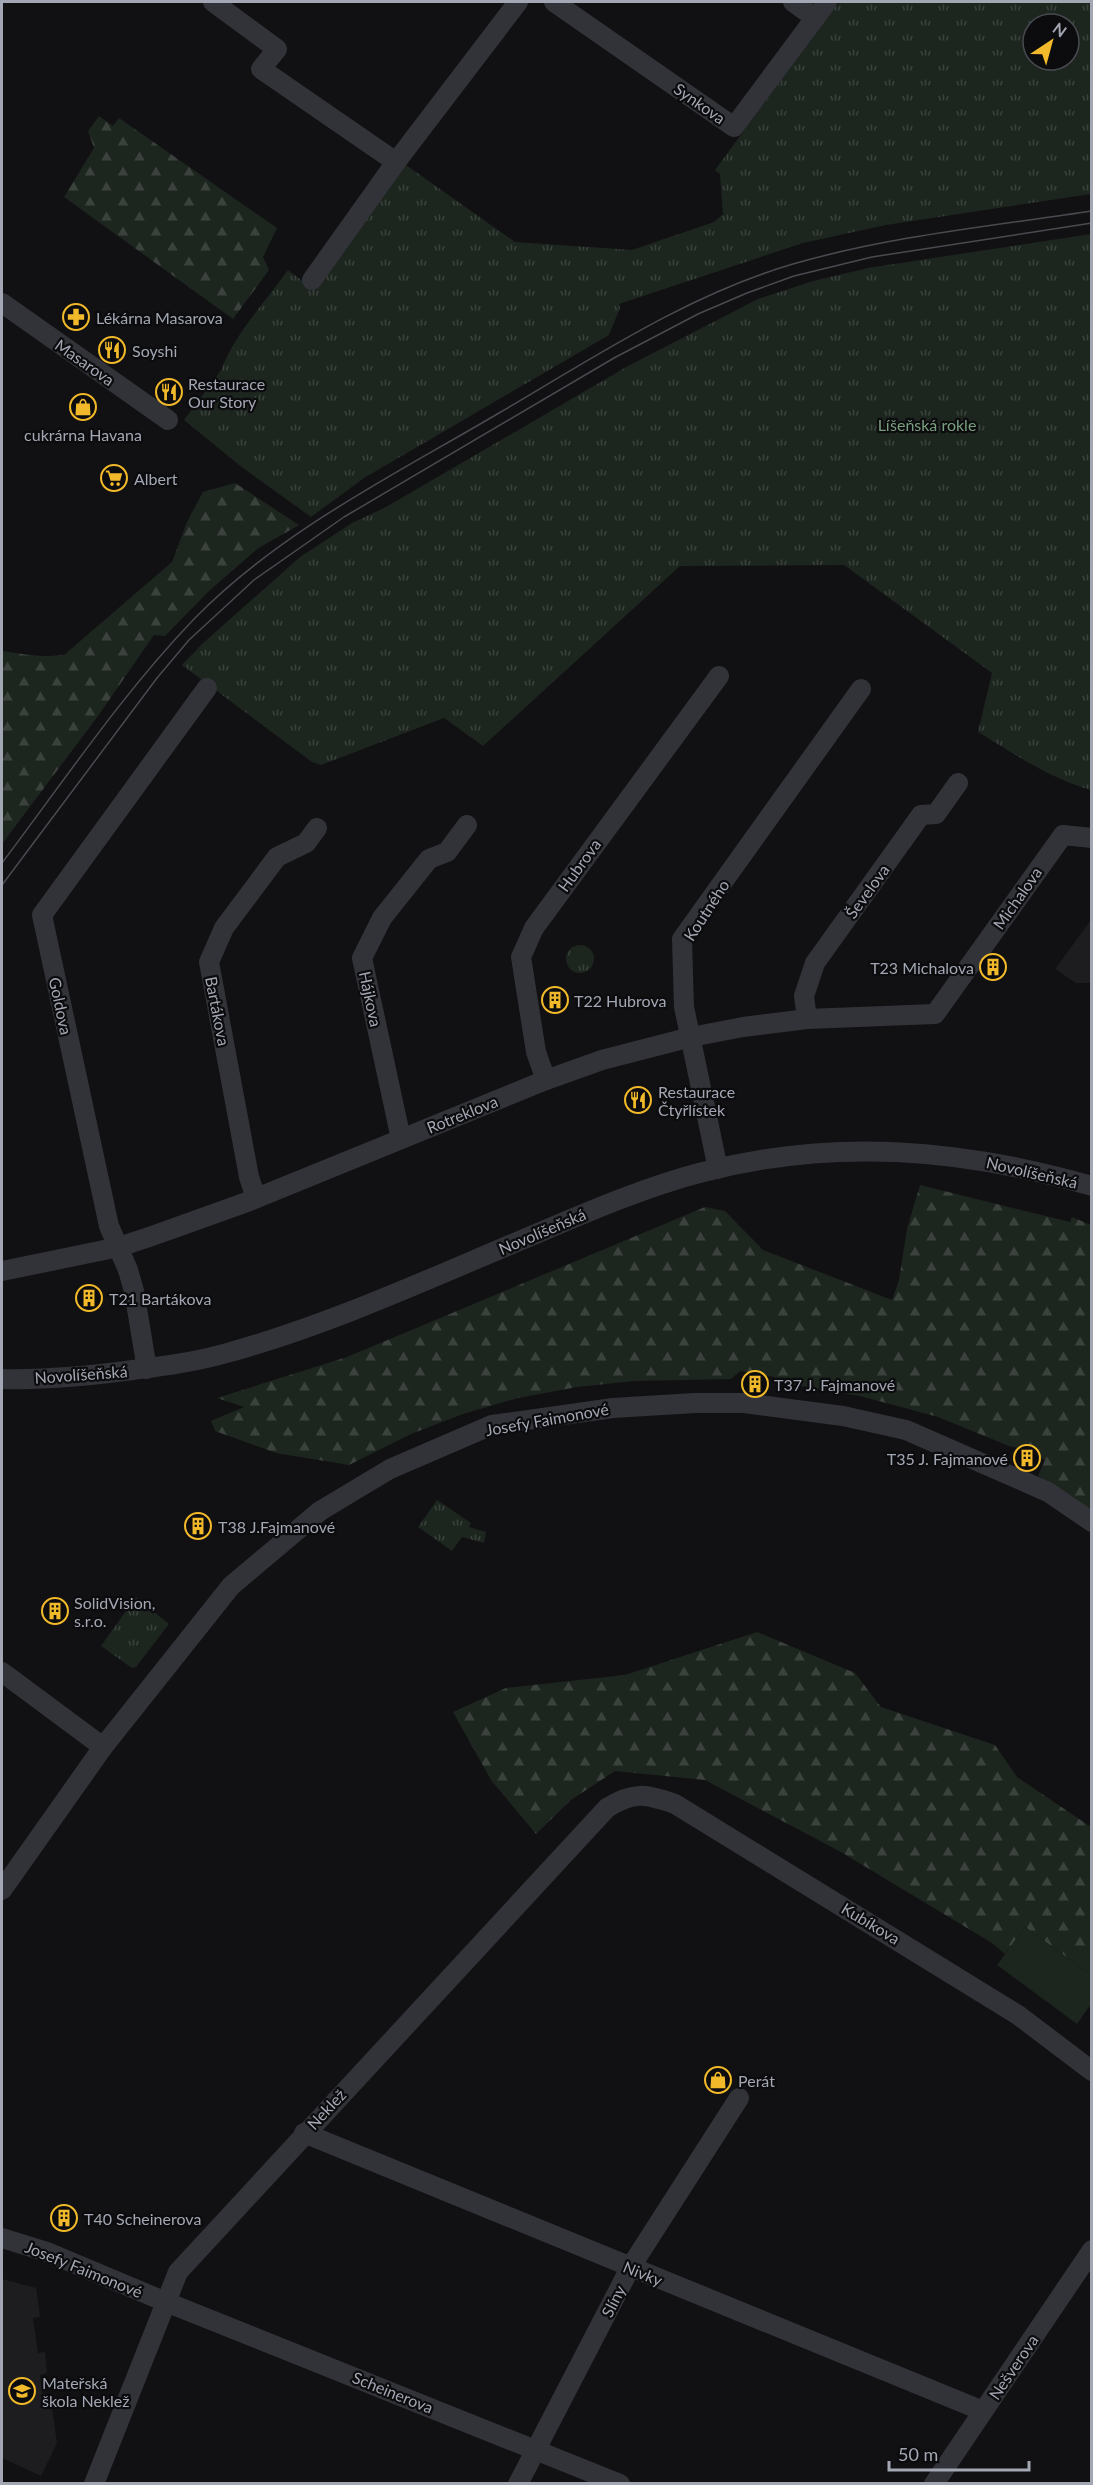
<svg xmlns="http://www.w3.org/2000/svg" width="1093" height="2485" font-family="Lato,sans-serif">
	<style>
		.built { fill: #1d1d20 }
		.grass { fill: url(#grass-tufts); fill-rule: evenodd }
		.forest { fill: url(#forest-firs) }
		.garden { fill: #1d251f }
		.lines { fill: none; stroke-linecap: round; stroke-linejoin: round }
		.minor { stroke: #323338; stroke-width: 20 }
		.tram { stroke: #494b51; stroke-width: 1.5 }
		.labels { text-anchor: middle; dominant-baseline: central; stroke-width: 4.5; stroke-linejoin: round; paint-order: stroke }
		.street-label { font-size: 16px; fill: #a2a7b3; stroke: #0c0c0e }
		.poi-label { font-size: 16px; fill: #a2a7b3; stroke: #0c0c0e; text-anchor: start }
		.park-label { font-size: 16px; fill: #799f7e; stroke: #0c0c0e }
	</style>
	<defs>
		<pattern id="grass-tufts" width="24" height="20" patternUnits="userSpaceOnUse" patternTransform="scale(1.5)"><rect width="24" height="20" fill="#1d251f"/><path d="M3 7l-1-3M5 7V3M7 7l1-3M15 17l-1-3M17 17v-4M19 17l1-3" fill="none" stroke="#3b423d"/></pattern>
		<pattern id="forest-firs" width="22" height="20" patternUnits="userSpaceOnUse" patternTransform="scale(1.5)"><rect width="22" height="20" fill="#1d251f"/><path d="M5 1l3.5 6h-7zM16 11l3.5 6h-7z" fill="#3b423d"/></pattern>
	</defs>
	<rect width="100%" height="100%" fill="#111113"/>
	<g class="built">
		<path d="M1091 920V983H1076L1055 969Z"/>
		<path d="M2 2279 36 2288 40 2317 33 2318 38 2353 45 2352 47 2373 40 2375 45 2409 52 2408 57 2443 41 2476 2 2458Z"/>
	</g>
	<g class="grass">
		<path d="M839 2H1091V194L886 225 803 243 619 304 620 308 609 335 364 478 311 517 243 468 184 420 222 369C231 339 269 297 288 270L313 289 401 169 406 165 515 242 632 250 714 222 723 214 720 174 715 170ZM1033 24H1069V60H1033Z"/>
		<path d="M1091 234V790C1051 779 1014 754 978 732L992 673 844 565 680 566 483 746 444 718 321 765 312 762 182 665 201 645 300 557 352 523 386 507 628 366 758 299 813 281 868 268Z"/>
		<circle cx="580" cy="959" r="14"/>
		<path d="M437 1500 471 1523 469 1527 486 1532 484 1543 462 1537 452 1551 418 1527Z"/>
		<path d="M136 1597 169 1624 136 1667 132 1668 101 1646Z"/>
	</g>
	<g class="forest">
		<path d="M99 116 113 126 119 118 277 228 263 257 269 270 233 319 64 197 94 148 88 131Z"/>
		<path d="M235 483 299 525 257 549 209 591 165 636 154 635 98 716 2 844V651C23 654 42 658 64 655L172 562 187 522 203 492Z"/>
		<path d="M920 1185 1070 1222 1072 1217 1091 1225V1510L1038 1476 1045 1460 1025 1449 1009 1446 938 1417 860 1396 778 1382 774 1377 740 1371 731 1379 634 1381 577 1387 518 1398 463 1414 411 1434 349 1465 276 1453 215 1431 211 1421 244 1407 217 1398 347 1357 705 1207 725 1211 763 1250 892 1300 899 1280 907 1229Z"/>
		<path d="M757 1632 855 1673 881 1707 995 1745 1017 1777 1091 1827V1975L1025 1927 1005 1954 992 1943 841 1852 705 1780 615 1771 571 1800 536 1834 491 1780 453 1712 506 1688 625 1675Z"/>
	</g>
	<path class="garden" d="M1025 1927 1091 1975V2004L1077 2024 997 1965Z"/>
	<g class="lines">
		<g class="minor">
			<path d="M213 2 277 49 261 69 396 162"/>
			<path d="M554 2 734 127 827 2"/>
			<path d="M793 2 815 18"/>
			<path d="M312 280 396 162 518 2"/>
			<path d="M2 303 168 420"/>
			<path d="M807 1019 804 996 815 963 921 815 936 814 958 783"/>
			<path d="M546 1080 536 1052 521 957 534 928 719 676"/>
			<path d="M401 1139 362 958 382 918 429 859 447 852 467 825"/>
			<path d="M718 1169 684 1007 682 939 861 689"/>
			<path d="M256 1198 249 1177 209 962 224 928 277 857 306 843 317 828"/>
			<path d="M2 1271 119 1247 152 1236 247 1202 546 1080 602 1060 691 1037 743 1027 807 1019 935 1014 1063 835 1092 838"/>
			<path d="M147 1369 134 1291 128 1270 109 1226 42 915 207 688"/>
			<path d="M2 1379C37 1380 74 1377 109 1373 149 1368 188 1364 227 1353 329 1325 426 1280 524 1239 581 1215 639 1189 699 1173 833 1138 959 1148 1092 1186"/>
			<path d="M2 1672 103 1747"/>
			<path d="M2 1890 103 1747 231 1586 320 1511 390 1469 492 1425 613 1408 695 1403H744L843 1416 906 1430 1048 1492 1092 1522"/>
			<path d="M304 2133 983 2411"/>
			<path d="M2 2238 47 2252 166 2302 620 2484"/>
			<path d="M94 2484 178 2272 607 1808C634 1791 645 1794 675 1804L1018 2015 1092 2071"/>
			<path d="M518 2484 630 2268 739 2098"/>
			<path d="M934 2484 1092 2250"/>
		</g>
		<g class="tram">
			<path d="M2 863C64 781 122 694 194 619 280 531 394 475 499 413 593 358 687 295 793 264 890 236 992 226 1092 211"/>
			<path d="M2 885 157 678 189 640 254 580 344 517 614 358 698 314 747 293 794 276 872 257 1092 223"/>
		</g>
	</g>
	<defs>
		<symbol id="pharmacy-ring" viewBox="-11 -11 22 22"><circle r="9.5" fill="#0c0c0e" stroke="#f2ba2a" stroke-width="1.5"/><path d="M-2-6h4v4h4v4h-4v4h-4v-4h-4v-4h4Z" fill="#f2ba2a"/></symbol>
		<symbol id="restaurant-ring" viewBox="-11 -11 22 22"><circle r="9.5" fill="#0c0c0e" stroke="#f2ba2a" stroke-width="1.5"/><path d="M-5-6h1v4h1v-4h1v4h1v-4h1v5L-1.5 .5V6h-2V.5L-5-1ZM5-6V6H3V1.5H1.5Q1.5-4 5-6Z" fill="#f2ba2a"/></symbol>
		<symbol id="shop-ring" viewBox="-11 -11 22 22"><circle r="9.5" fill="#0c0c0e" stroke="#f2ba2a" stroke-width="1.5"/><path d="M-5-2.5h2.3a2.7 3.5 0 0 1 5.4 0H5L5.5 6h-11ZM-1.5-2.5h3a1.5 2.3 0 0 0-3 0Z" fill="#f2ba2a"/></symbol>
		<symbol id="supermarket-ring" viewBox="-11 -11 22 22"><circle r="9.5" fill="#0c0c0e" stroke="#f2ba2a" stroke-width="1.5"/><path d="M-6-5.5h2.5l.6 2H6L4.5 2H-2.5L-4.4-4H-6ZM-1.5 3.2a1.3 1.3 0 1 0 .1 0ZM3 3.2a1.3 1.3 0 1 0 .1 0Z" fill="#f2ba2a"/></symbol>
		<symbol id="building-ring" viewBox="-11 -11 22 22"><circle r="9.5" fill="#0c0c0e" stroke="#f2ba2a" stroke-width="1.5"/><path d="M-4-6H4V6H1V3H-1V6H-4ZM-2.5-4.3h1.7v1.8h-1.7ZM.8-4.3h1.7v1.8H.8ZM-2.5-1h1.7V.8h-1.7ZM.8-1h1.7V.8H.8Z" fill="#f2ba2a"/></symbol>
		<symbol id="school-ring" viewBox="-11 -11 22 22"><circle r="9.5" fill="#0c0c0e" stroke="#f2ba2a" stroke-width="1.5"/><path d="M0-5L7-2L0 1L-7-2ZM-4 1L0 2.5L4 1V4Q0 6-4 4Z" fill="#f2ba2a"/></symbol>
	</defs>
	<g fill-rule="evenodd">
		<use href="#pharmacy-ring" x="61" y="302" width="30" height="30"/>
		<use href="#restaurant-ring" x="97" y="335" width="30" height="30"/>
		<use href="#restaurant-ring" x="154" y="377" width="30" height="30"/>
		<use href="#shop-ring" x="68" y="392" width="30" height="30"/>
		<use href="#supermarket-ring" x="99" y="463" width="30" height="30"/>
		<use href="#building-ring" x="978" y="952" width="30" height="30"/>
		<use href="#building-ring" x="540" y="985" width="30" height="30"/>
		<use href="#restaurant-ring" x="623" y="1085" width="30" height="30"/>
		<use href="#building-ring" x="74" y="1283" width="30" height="30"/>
		<use href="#building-ring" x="740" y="1369" width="30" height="30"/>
		<use href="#building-ring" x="1012" y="1443" width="30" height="30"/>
		<use href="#building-ring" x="183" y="1511" width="30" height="30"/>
		<use href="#building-ring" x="40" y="1596" width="30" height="30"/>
		<use href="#shop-ring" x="703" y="2065" width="30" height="30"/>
		<use href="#building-ring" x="49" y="2203" width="30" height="30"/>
		<use href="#school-ring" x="7" y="2376" width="30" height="30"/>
	</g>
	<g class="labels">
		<g class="street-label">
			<text transform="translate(700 103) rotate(35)">Synkova</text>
			<text transform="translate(85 362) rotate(35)">Masarova</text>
			<text transform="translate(579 865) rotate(-54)">Hubrova</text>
			<text transform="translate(867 891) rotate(-54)">Ševelova</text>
			<text transform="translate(1017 898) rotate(-55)">Michalova</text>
			<text transform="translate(706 910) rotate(-57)">Koutného</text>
			<text transform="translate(371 999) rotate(78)">Hájkova</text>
			<text transform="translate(61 1006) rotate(78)">Goldova</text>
			<text transform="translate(218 1011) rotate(79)">Bartákova</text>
			<text transform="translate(462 1114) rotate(-22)">Rotreklova</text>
			<text transform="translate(1032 1172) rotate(13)">Novolíšeňská</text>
			<text transform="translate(542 1231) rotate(-23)">Novolíšeňská</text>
			<text transform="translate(81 1374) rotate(-4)">Novolíšeňská</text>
			<text transform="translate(547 1419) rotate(-10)">Josefy Faimonové</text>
			<text transform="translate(871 1923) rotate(31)">Kubíkova</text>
			<text transform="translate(326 2109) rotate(-47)">Neklež</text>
			<text transform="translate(84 2269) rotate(22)">Josefy Faimonové</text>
			<text transform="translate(643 2273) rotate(22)">Nivky</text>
			<text transform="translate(613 2301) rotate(-63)">Slíny</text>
			<text transform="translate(1013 2367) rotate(-56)">Nešverova</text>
			<text transform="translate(393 2392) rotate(22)">Scheinerova</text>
		</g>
		<g class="poi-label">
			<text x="96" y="317">Lékárna Masarova</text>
			<text x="132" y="350">Soyshi</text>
			<text x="188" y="383">Restaurace<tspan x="188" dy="18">Our Story</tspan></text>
			<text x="83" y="434" text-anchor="middle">cukrárna Havana</text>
			<text x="134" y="478">Albert</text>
			<text x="974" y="967" text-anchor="end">T23 Michalova</text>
			<text x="574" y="1000">T22 Hubrova</text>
			<text x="658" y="1091">Restaurace<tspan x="658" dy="18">Čtyřlístek</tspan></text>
			<text x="109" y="1298">T21 Bartákova</text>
			<text x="774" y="1384">T37 J. Fajmanové</text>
			<text x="1008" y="1458" text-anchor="end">T35 J. Fajmanové</text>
			<text x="218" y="1526">T38 J.Fajmanové</text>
			<text x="74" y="1602">SolidVision,<tspan x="74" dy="18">s.r.o.</tspan></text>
			<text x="738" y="2080">Perát</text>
			<text x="84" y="2218">T40 Scheinerova</text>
			<text x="42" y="2382">Mateřská<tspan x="42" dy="18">škola Neklež</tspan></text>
		</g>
		<g class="park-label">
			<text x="927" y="424">Líšeňská rokle</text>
		</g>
	</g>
	<rect width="1093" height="2485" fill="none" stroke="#a2a7b3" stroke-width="6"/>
	<g transform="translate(1051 42) rotate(36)"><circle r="28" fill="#0c0c0e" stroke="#484a50" stroke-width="1.5"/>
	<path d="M0-4.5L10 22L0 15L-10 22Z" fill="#f2ba2a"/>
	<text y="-9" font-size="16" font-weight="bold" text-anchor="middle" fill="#a2a7b3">N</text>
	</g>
	<path d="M889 2461v9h140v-9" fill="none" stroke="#a2a7b3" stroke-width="3"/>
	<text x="898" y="2461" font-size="18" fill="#a2a7b3" stroke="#0c0c0e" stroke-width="4.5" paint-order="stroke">50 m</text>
</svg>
